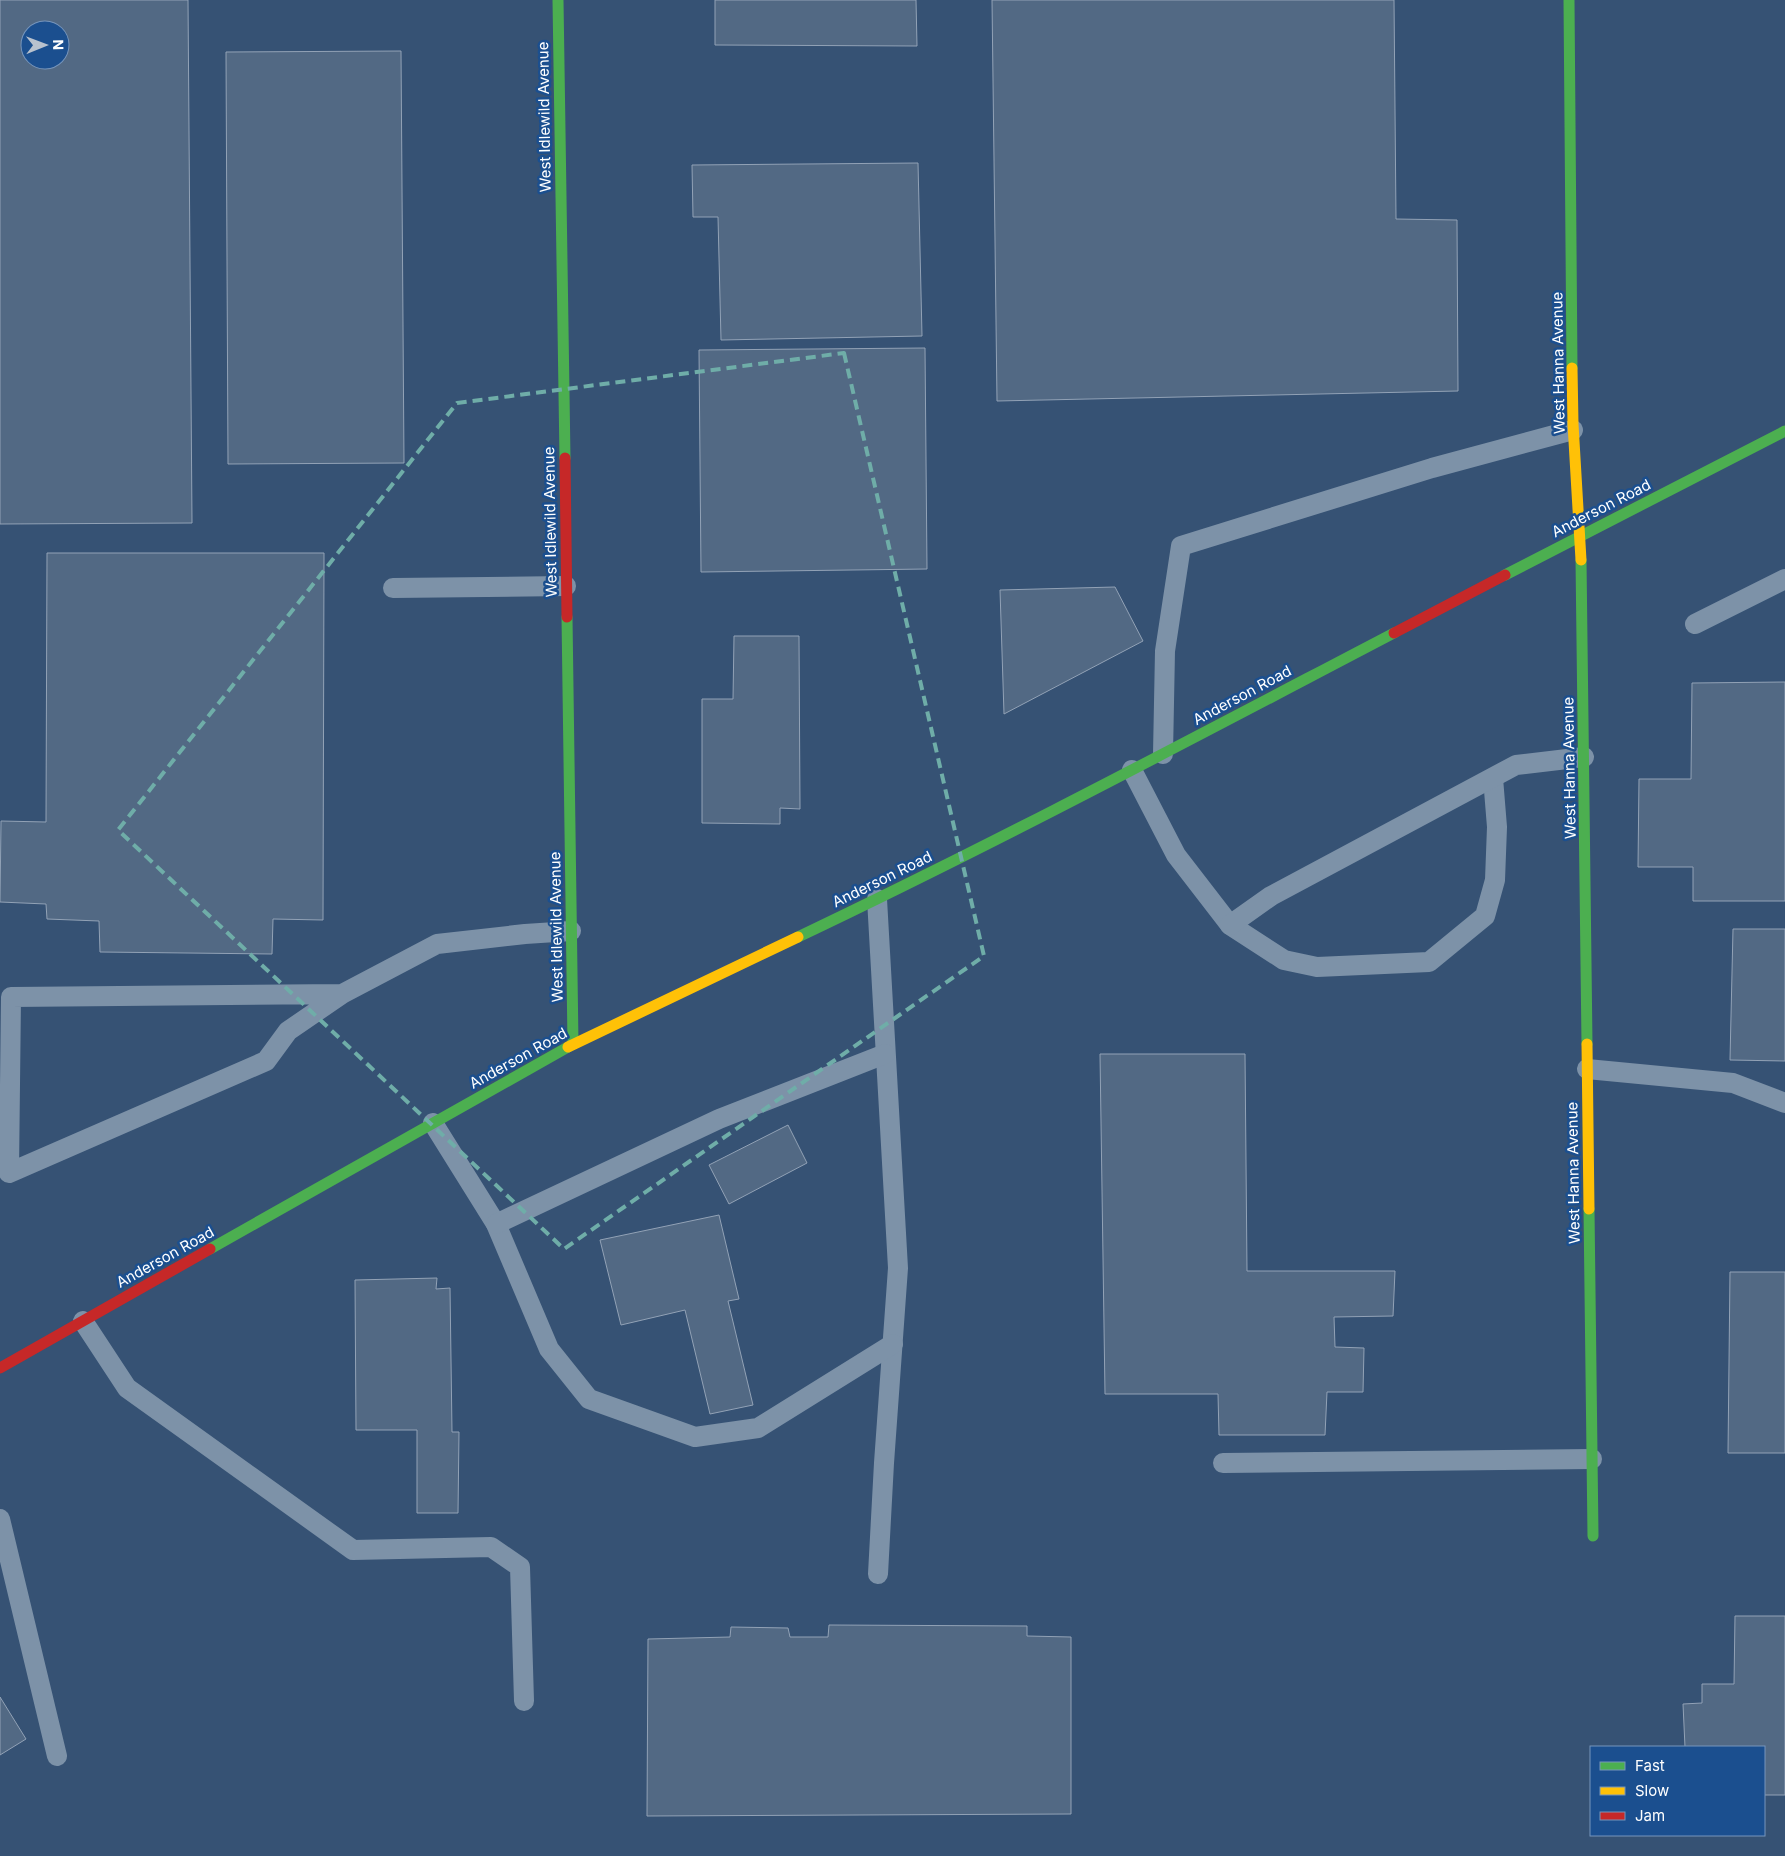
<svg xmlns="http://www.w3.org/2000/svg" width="1785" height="1856" font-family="Inter,sans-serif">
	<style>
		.building { fill: #526984; stroke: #92a2b6; fill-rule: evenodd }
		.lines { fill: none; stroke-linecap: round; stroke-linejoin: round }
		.lane { stroke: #7d92a8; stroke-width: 20 }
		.fast { stroke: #4caf50; stroke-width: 11 }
		.slow { stroke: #ffc107; stroke-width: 11 }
		.jam { stroke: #c62828; stroke-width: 11 }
		.marked { fill: none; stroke: #6fada8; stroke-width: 4; stroke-dasharray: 10 6; stroke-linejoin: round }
		.labels { text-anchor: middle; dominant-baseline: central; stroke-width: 5; stroke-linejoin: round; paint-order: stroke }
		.street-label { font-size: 15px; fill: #fff; stroke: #1b4f8f }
	</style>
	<rect width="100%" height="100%" fill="#365274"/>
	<g class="building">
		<path d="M0 0H188L192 523 0 524ZM30 30H60V60H30Z"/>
		<path d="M715 0H916L917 46 715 45Z"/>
		<path d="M992 0H1394L1396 219 1457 220 1458 391 997 401Z"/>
		<path d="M401 51 404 463 228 464 226 52Z"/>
		<path d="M918 163 922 336 721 340 718 217H693L692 165Z"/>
		<path d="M925 348 927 569 701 572 699 350Z"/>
		<path d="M47 553H324L323 920 273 919 272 954 100 952 99 921 47 919 46 904 0 902 1 821 46 822Z"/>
		<path d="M1115 587 1143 641 1004 714 1000 590Z"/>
		<path d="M734 636H799L800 809 780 808V824L702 823V699H733Z"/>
		<path d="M1785 682V901H1693V867H1638L1639 779H1691L1692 683Z"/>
		<path d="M1733 929H1785V1061L1730 1060Z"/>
		<path d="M1100 1054H1245L1247 1271H1395L1393 1316 1334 1317 1335 1347 1364 1348 1363 1392H1327L1325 1435H1219L1218 1394H1105Z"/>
		<path d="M788 1125 807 1163 729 1204 709 1165Z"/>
		<path d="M719 1215 739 1299 728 1301 753 1405 710 1414 685 1310 621 1325 600 1240Z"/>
		<path d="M1730 1272H1785V1453H1728Z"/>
		<path d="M437 1278 436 1289 450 1288 452 1432H459L458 1513H417V1430H356L355 1280Z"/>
		<path d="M1735 1616H1785V1795H1764V1747H1685L1683 1704 1702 1703V1684H1734Z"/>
		<path d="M829 1625 1027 1626V1636L1071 1637V1814L647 1816 648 1639 730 1637 731 1627 788 1628 790 1637H828Z"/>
		<path d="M0 1697 26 1739 0 1755Z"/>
	</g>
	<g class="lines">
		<g class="lane">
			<path d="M393 588 566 586"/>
			<path d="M1695 624 1785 579"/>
			<path d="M1163 754 1165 651 1181 546 1432 468 1573 430"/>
			<path d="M1132 770 1176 855 1230 925 1284 960 1317 967 1429 962 1485 916 1495 880 1497 827 1493 778"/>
			<path d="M877 899 898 1268 884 1463 878 1574"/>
			<path d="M1230 925 1271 896 1516 765 1584 757"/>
			<path d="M342 994 11 997 9 1173 266 1061 288 1031 342 994 437 944 525 934 571 931"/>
			<path d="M1587 1069 1733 1083 1785 1103"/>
			<path d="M433 1123 496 1224 549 1349 589 1399 695 1437 758 1428 893 1344"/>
			<path d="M496 1224 719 1119 885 1054"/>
			<path d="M83 1321 127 1388 353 1550 491 1547 520 1567 524 1701"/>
			<path d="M1223 1463 1592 1459"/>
			<path d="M0 1519 57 1756"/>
		</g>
		<g class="fast">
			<path d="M558 0 565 458"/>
			<path d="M1569 0 1572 368"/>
			<path d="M1581 560 1587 1044"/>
			<path d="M1505 575 1785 431"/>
			<path d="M567 617 573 1044"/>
			<path d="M798 937C1000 841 1197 736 1394 633"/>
			<path d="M1589 1209 1593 1536"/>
			<path d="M210 1249 568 1047"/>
		</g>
		<g class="slow">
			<path d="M1572 368 1573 424 1581 560"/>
			<path d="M1587 1044 1589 1209"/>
			<path d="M568 1047 798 937"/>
		</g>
		<g class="jam">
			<path d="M565 458 567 617"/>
			<path d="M1394 633 1505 575"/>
			<path d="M0 1368 210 1249"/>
		</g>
	</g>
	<path class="marked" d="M844 353 984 956 564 1249 118 830 457 403Z"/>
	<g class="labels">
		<g class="street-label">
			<text transform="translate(544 117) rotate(-91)">West Idlewild Avenue</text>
			<text transform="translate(1558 363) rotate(-91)">West Hanna Avenue</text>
			<text transform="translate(1601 508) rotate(-27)">Anderson Road</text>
			<text transform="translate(550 522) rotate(-91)">West Idlewild Avenue</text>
			<text transform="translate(1242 695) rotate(-28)">Anderson Road</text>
			<text transform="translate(1569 768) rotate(-91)">West Hanna Avenue</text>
			<text transform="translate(882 879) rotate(-26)">Anderson Road</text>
			<text transform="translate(556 927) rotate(-91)">West Idlewild Avenue</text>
			<text transform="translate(518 1058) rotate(-29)">Anderson Road</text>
			<text transform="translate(1573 1173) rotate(-91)">West Hanna Avenue</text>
			<text transform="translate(165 1257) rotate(-29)">Anderson Road</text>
		</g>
	</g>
	<rect x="1590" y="1746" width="175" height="90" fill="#1b4f8f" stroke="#7695bc"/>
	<rect x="1600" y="1762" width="25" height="8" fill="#4caf50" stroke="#7695bc"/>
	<text x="1635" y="1771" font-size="15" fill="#ffffff">Fast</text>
	<rect x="1600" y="1787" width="25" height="8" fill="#ffc107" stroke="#7695bc"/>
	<text x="1635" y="1796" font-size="15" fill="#ffffff">Slow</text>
	<rect x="1600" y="1812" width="25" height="8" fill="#c62828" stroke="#7695bc"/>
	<text x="1635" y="1821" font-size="15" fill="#ffffff">Jam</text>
	<g transform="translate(45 45) rotate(89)"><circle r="24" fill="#1b4f8f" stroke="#7695bc"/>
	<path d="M0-4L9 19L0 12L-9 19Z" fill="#b9c2ce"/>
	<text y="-8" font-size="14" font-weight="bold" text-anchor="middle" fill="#ffffff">N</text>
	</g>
</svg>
